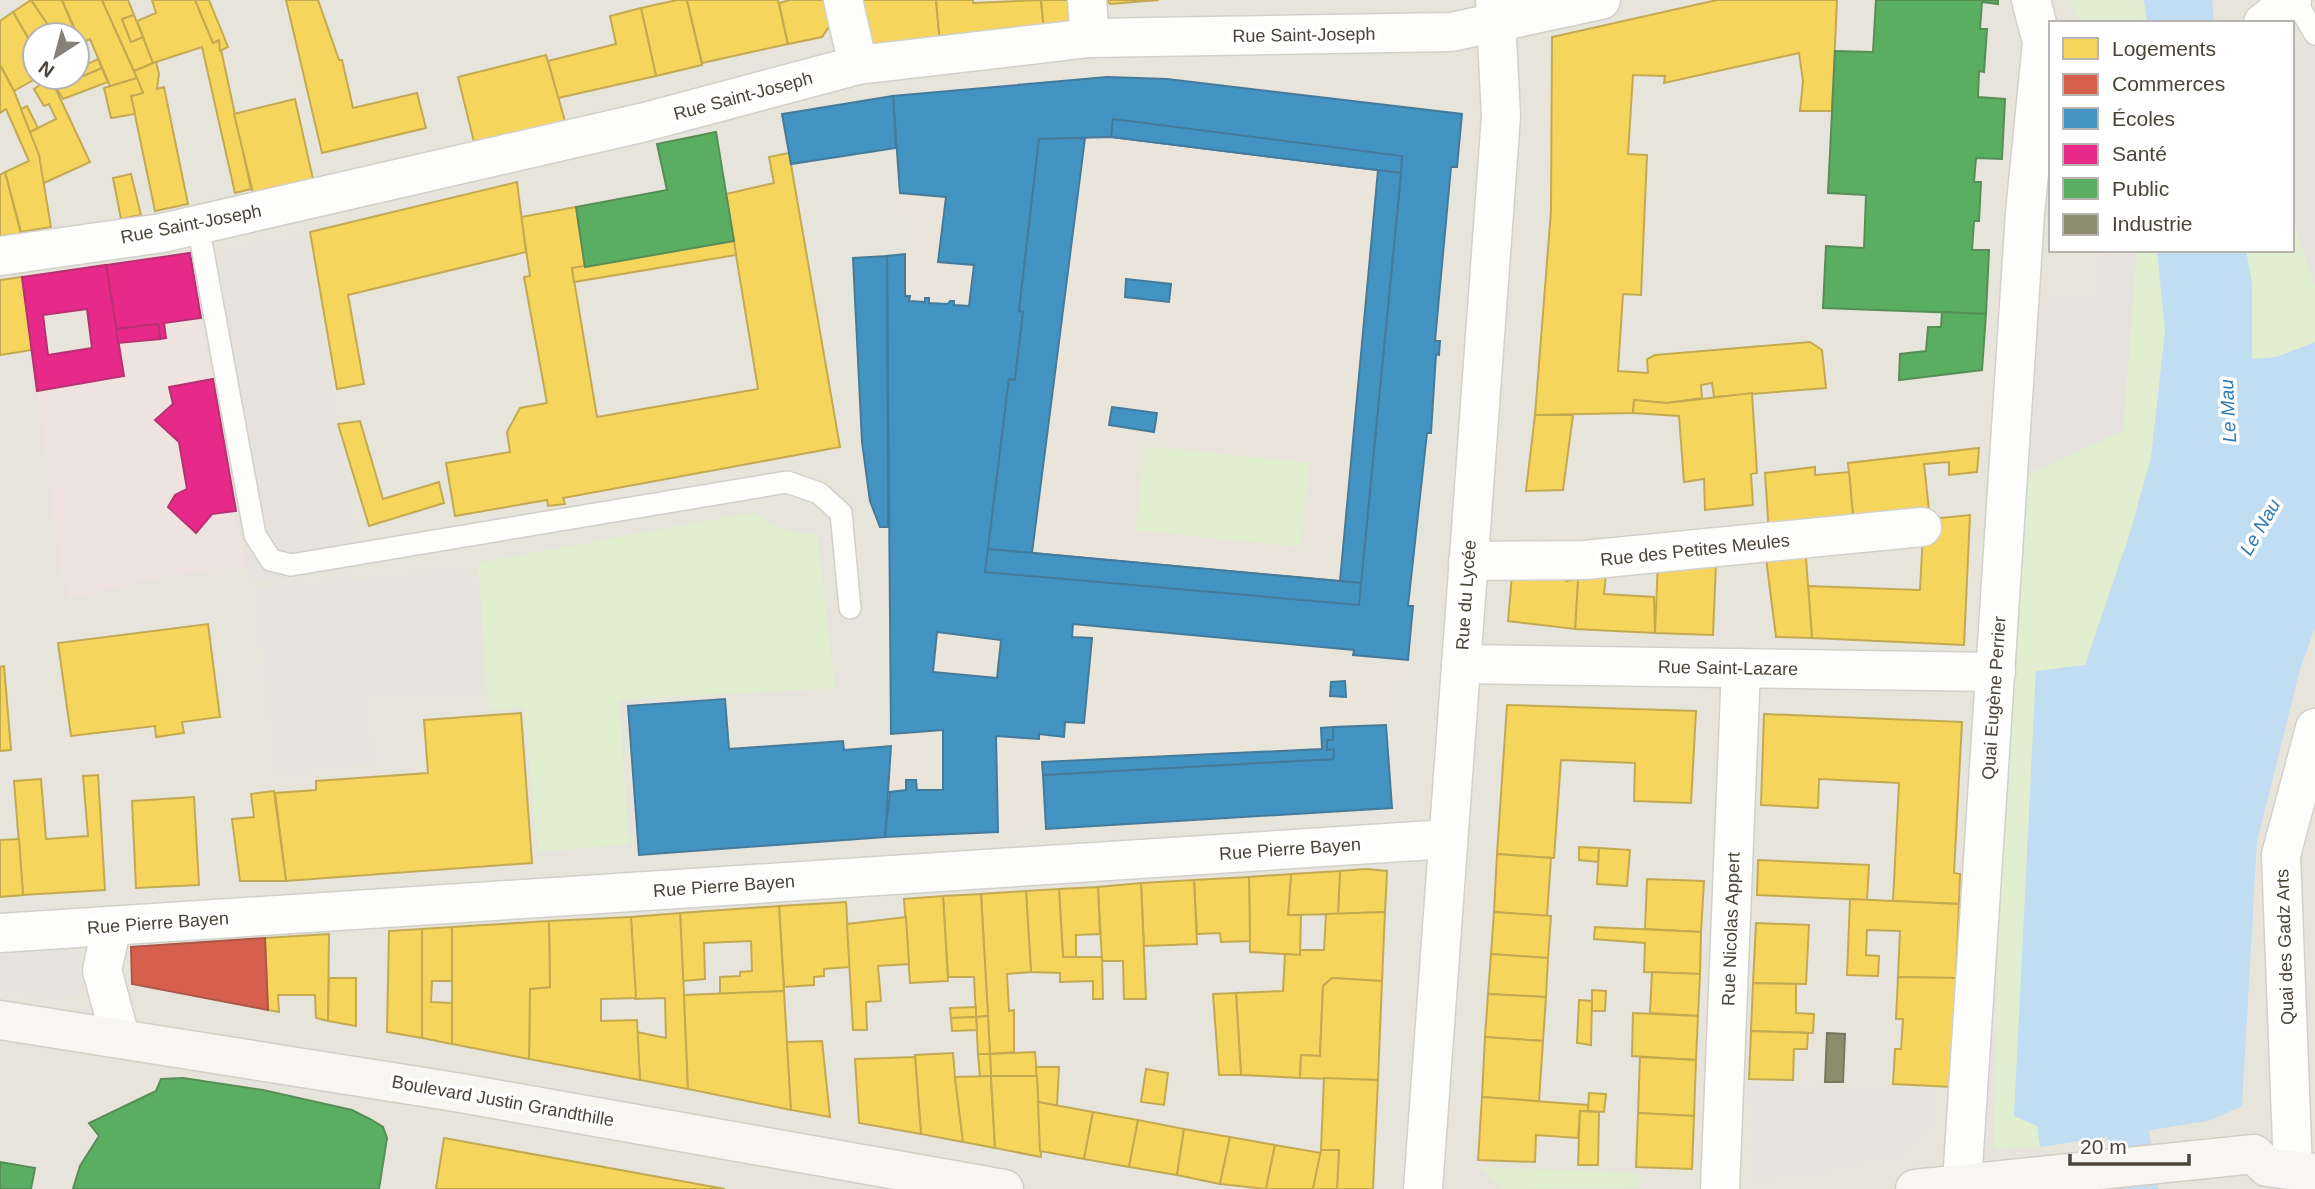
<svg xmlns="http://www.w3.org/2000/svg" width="2315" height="1189" font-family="Helvetica,sans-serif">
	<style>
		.residential { fill: #e7e4dc; fill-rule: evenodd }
		.education { fill: #eae5da }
		.medical { fill: #eee3df }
		.green { fill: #e1eecf }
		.parking { fill: #e6e3df }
		.water { fill: #c0ddf1 }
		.homes { fill: #f6d55c; stroke: #c3aa52; stroke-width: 2 }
		.shops { fill: #d6604d; stroke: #ac5847; stroke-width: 2 }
		.schools { fill: #4393c3; stroke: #457b9a; stroke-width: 2; fill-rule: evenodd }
		.health { fill: #e7298a; stroke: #b83172; stroke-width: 2; fill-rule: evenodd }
		.public { fill: #5aae61; stroke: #568e55; stroke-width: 2 }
		.industry { fill: #8c8c6e; stroke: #78765e; stroke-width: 2 }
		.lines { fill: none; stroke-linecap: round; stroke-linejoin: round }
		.canal { stroke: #c0ddf1; stroke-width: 42 }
		.lane-casing { stroke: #d2d0cb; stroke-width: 24 }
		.street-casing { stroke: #d2d0cb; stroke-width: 41 }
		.secondary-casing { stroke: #d3cfc5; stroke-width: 41 }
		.lane { stroke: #fdfdfc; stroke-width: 21 }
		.street { stroke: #fdfdfc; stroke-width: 38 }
		.secondary { stroke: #f7f6f1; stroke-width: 38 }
		.labels { text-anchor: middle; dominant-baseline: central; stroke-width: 7; stroke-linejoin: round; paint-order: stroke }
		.street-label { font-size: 18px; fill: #4b4439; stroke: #fff }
		.water-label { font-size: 19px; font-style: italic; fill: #2e7ab2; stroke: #fff }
	</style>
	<rect width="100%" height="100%" fill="#f4f2ee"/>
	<path class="residential" d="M0 0H2315V1189H0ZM2051 23H2292V250H2051ZM35 35H77V77H35Z"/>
	<g class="education">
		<path d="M1107 77 1167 79 1462 114 1457 167H1451L1435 340 1440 341 1439 355H1436L1431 433H1427L1408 605 1413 606 1408 660H1402L1398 716 1386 725 1392 808 885 837 890 791 891 734 887 256 905 254 893 96Z"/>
		<path d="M2315 815V917L2309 840Z"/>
	</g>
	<path class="medical" d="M190 253 245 565 157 578 68 598 60 565 37 391 123 376 106 265Z"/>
	<g class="green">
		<path d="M2070 0H2144L2147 23H2083L2075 14Z"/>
		<path d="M2292 219 2315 285V342L2276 357 2252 359V283L2246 250H2292Z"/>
		<path d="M2137 250H2157L2165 331 2151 458 2129 536 2085 665 2036 671 2037 1126 2040 1147 1994 1149 1999 917 2029 474 2123 430Z"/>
		<path d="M1145 446 1309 463 1300 547 1136 530Z"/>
		<path d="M754 512C774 528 791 533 817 534L835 688 619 700 629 844 538 852 524 707 489 711 478 563Z"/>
		<path d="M1481 1167 1640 1173 1641 1188 1503 1189Z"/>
	</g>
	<g class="parking">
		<path d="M2315 35V285L2292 219V49Z"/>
		<path d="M304 237 361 568 250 581 196 257Z"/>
		<path d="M2099 250H2137L2123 430 2028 474 2034 304 2097 295Z"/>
		<path d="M472 570 484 693 361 696 374 763 278 772 256 589Z"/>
		<path d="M65 943 100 998 0 991V945Z"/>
		<path d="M1751 1086 1932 1092 1931 1124 1902 1153 1808 1173 1752 1179Z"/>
	</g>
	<g class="water">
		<path d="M2144 0H2212L2214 23H2147Z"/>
		<path d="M2157 250H2246L2252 283V359L2276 357 2315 342V627L2300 669 2257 841 2242 1106 2208 1121 2040 1147 2037 1126 2014 1116 2036 671 2085 665 2129 536 2151 458 2165 331Z"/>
	</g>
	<g class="homes">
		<path d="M31 0 55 35H35V50L13 12Z"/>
		<path d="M31 0H62L74 29 63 35H55Z"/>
		<path d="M62 0H102L137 78 110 86 90 39 81 43Z"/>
		<path d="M102 0H128L134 15 122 19 131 42 143 37 153 63 134 71Z"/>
		<path d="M152 0H195L213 43 219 40 251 189 235 193 202 47 153 63 137 21 156 13Z"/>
		<path d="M195 0H209L228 47 220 51 219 40 213 43Z"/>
		<path d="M286 0H318L339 60H342L353 108 417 93 426 128 322 153Z"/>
		<path d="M677 0H687L702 65 656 76 641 8Z"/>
		<path d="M687 0H778L788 44 702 63Z"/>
		<path d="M790 0H830L835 18 822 37 788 44 779 3Z"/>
		<path d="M855 0H936L940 43 869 52Z"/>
		<path d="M936 0H973V3L1041 0 1044 30 940 43Z"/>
		<path d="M1041 0H1071L1073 22 1044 30Z"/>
		<path d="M1106 0H1159L1110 4Z"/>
		<path d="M1717 0H1837L1832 111H1800L1803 81 1799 53 1664 83 1665 76 1633 75 1628 154 1647 155 1641 295 1623 294 1618 371 1648 373 1647 359 1655 355 1810 342 1822 350 1826 388 1714 397 1712 383 1701 385 1702 398 1667 403 1634 400 1633 413 1535 415 1551 211 1552 37Z"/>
		<path d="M641 8 656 76 558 98 548 61 616 44 610 16Z"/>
		<path d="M13 12 35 50V77H50L90 162 44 183 30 132 56 119 49 104 44 106 34 89 40 85 37 78 14 91 0 65V21Z"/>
		<path d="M134 15 143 37 131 42 122 19Z"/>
		<path d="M546 55 565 121 474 142 458 77Z"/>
		<path d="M98 59 102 68 79 78 77 69Z"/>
		<path d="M156 62 159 74 157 89 164 87 188 204 155 211 131 96 143 93 134 71Z"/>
		<path d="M0 65 14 91 39 155 51 227 21 232 5 172 29 161 6 109 0 113Z"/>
		<path d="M102 68 108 82 63 99 50 77H77V74L79 78Z"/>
		<path d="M137 78 143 93 131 96 135 114 111 118 104 88Z"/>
		<path d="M295 99 313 179 253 193 234 114Z"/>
		<path d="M27 106 38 128 30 132 21 109Z"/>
		<path d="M789 153 840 447 563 498 565 504 548 506 547 500 455 516 446 463 510 452 507 432 520 408 547 403 524 277 530 276 521 217 576 207 585 267 572 268 597 417 758 389 726 194 774 183 769 157Z"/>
		<path d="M5 172 21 234 0 236V175Z"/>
		<path d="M131 174 141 215 121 219 113 178Z"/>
		<path d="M517 182 526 252 348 295 364 384 337 389 310 232Z"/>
		<path d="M734 241 736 255 574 282 572 268Z"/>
		<path d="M22 277 32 350 0 355V280Z"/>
		<path d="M1752 393 1757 473 1751 474 1753 505 1705 510 1704 479 1684 482 1679 416 1633 413 1634 400 1667 403Z"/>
		<path d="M1535 415H1573L1563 490 1526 491Z"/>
		<path d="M360 421 383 499 439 482 444 503 369 526 338 424Z"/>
		<path d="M1979 448 1977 472 1949 475V462L1924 464 1930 519 1854 526 1848 463Z"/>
		<path d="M1815 467V475L1849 472 1854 526 1769 535 1765 473Z"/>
		<path d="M1970 515 1964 645 1812 638 1808 586 1920 590 1923 534 1930 519Z"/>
		<path d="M1805 545 1812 638 1776 637 1765 550Z"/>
		<path d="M1658 561 1716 563 1713 635 1655 633Z"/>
		<path d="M1607 566 1604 594 1654 597 1655 633 1575 629 1578 579 1566 581 1563 570Z"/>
		<path d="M1563 570 1566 581 1578 579 1575 629 1508 621 1512 575Z"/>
		<path d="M208 624 220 717 182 722 184 733 156 737 155 726 71 736 58 643Z"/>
		<path d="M4 666 11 750 0 751V667Z"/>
		<path d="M1507 705 1696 711 1691 803 1634 801 1635 763 1561 760 1554 858 1497 854Z"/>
		<path d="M521 713 532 863 286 881 275 793 316 790V781L428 773 424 720Z"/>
		<path d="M1764 714 1962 722 1954 873 1960 874 1959 904 1893 901 1899 783 1819 779 1818 808 1761 805Z"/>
		<path d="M98 775 105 890 23 895 14 781 41 779 46 839 88 836 83 776Z"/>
		<path d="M274 791 286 881H240L232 819 254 817 251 794Z"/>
		<path d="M194 797 199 885 136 888 132 801Z"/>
		<path d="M19 839 23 895 0 897V840Z"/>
		<path d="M1579 847 1599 848 1598 862 1579 860Z"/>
		<path d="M1599 848 1630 850 1627 886 1597 884Z"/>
		<path d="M1497 854 1551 858 1547 916 1494 912Z"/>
		<path d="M1758 860 1869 865 1867 900 1757 895Z"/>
		<path d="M1366 869 1387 871 1385 912 1338 914 1340 871Z"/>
		<path d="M1340 871 1338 914 1288 915 1291 874Z"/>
		<path d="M1291 874 1288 915H1301L1300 955 1250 952 1249 877Z"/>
		<path d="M1249 877 1250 941 1221 942 1220 933 1197 934 1194 880Z"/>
		<path d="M1647 879 1704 881 1701 932 1645 929Z"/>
		<path d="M1194 880 1197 944 1144 946 1141 883Z"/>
		<path d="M1141 883 1146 999H1124L1123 961H1102L1098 887Z"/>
		<path d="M1098 887 1100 934 1076 935V957H1063L1059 889Z"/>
		<path d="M1059 889 1063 957H1102L1103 999H1093V981L1060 982V973L1031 972 1026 891Z"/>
		<path d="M1026 891 1031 972 1007 974 1009 1011 1014 1010V1052L990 1054 981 894Z"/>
		<path d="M981 894 988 1016 976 1017 974 977H948L943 896Z"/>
		<path d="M943 896 948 981 910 983 904 899Z"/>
		<path d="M1850 899 1959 904 1956 978 1898 977 1900 931 1867 930 1866 955 1879 956 1878 976 1847 975Z"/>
		<path d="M846 902 850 967 824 969V976L814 977V985L784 987 779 906Z"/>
		<path d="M779 906 784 991 720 994V977L740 976V972L752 971 751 941 704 943 705 979 683 981 680 913Z"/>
		<path d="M1385 912 1382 981 1332 978 1323 986 1320 1056 1301 1055 1300 1078 1241 1075 1236 993 1283 991 1285 954 1300 955V950H1324L1326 914Z"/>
		<path d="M1494 912 1551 916 1548 958 1491 954Z"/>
		<path d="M680 913 684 995 688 1089 640 1080 637 1032 666 1038 665 998 635 999 631 917Z"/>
		<path d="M631 917 636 998 601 999V1021L637 1020 640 1080 529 1059 530 989 550 987 549 921Z"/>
		<path d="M906 917 909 964 878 966 881 1001 866 1002 867 1030H853L847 924Z"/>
		<path d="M549 921 550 987 530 989 529 1059 452 1044V927Z"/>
		<path d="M1756 923 1809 925 1806 984 1753 983Z"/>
		<path d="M452 927V981H432L431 1002 452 1003V1044L422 1038V929Z"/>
		<path d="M1595 927 1701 932 1700 974 1644 972 1645 943 1594 939Z"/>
		<path d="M422 929V1038L387 1032 389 931Z"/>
		<path d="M329 934 328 1021 316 1018 315 995H278L279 1012 268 1010 265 938Z"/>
		<path d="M1491 954 1548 958 1546 997 1488 994Z"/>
		<path d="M1652 972 1700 974 1698 1016 1650 1013Z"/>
		<path d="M1898 977 1956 978 1952 1087 1893 1084 1895 1049H1901L1903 1019H1896Z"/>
		<path d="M329 978H356V1026L328 1021Z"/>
		<path d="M1332 978 1382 981 1378 1080 1300 1078 1301 1055 1320 1056 1323 986Z"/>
		<path d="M1753 983 1796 984V1013L1814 1014 1813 1033 1751 1031Z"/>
		<path d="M1592 990 1606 991 1605 1011H1592Z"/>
		<path d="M784 991 791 1110 688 1089 684 995Z"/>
		<path d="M1236 993 1241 1075H1219L1213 994Z"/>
		<path d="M1488 994 1546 997 1543 1041 1485 1037Z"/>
		<path d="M1579 1000 1592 1001 1591 1045 1577 1043Z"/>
		<path d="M976 1007V1017L951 1018 950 1008Z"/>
		<path d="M1633 1013 1698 1016 1696 1060 1632 1056Z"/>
		<path d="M988 1016 990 1054H978L976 1017Z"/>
		<path d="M976 1017 977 1030 952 1031 951 1018Z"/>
		<path d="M1751 1031 1808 1033 1807 1049H1794L1793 1080 1749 1079Z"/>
		<path d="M1485 1037 1543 1041 1539 1101 1482 1097Z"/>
		<path d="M822 1041 830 1117 791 1110 787 1042Z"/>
		<path d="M1035 1052 1037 1076H991L990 1054Z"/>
		<path d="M953 1053 955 1077 963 1142 921 1134 915 1055Z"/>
		<path d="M978 1054H990L991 1076 980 1077Z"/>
		<path d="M915 1057 921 1134 859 1123 855 1059Z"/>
		<path d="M1640 1057 1696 1060 1694 1116 1638 1113Z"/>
		<path d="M1036 1067H1059L1057 1106 1038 1102Z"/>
		<path d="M1146 1069 1168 1073 1164 1105 1141 1102Z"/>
		<path d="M991 1076V1080L995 1148 963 1142 955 1077Z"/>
		<path d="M991 1076H1037L1041 1157 995 1148Z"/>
		<path d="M1324 1078 1378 1080 1373 1189H1337L1339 1150H1321Z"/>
		<path d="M1589 1093 1606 1094 1604 1112 1588 1111Z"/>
		<path d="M1482 1097 1588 1105V1111H1580L1578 1138 1536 1135 1535 1162 1478 1160Z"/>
		<path d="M1038 1102 1093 1112 1084 1159 1040 1151Z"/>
		<path d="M1580 1111 1599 1112 1598 1165H1578Z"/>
		<path d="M1093 1112 1138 1120 1129 1167 1084 1159Z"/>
		<path d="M1638 1113 1694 1116 1692 1169 1636 1167Z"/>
		<path d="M1138 1120 1184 1129 1177 1175 1129 1167Z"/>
		<path d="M1184 1129 1230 1137 1220 1184 1177 1175Z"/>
		<path d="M1230 1137 1275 1145 1266 1189 1220 1184Z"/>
		<path d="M444 1138 725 1189H436Z"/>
		<path d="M1275 1145 1321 1153 1313 1189H1266Z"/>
		<path d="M1321 1150H1339L1337 1189H1313Z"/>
	</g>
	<path class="shops" d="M265 938 268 1010 132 984 131 947Z"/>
	<g class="schools">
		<path d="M1107 77 1167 79 1462 114 1457 167H1451L1435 341H1440L1439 355 1436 354 1431 433H1427L1408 606H1413L1408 660 1353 655 1354 650 1073 624 1072 637 1092 638 1084 723 1065 722 1064 737 1039 734V739L996 736 998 832 885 837 890 792 906 790V780H916L917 790H943V730L891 734 887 256 905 254V296H910L909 301 925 302V298H929V303L948 304 950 301H954V305L969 306 974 265 938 262 946 197 900 193 893 96ZM1111 137 1401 173 1361 583 988 549 1009 379 1015 380 1023 312 1019 311 1039 139ZM937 632 1001 640 997 678 933 672Z"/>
		<path d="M893 96 896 148 791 164 782 114Z"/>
		<path d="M1113 119 1402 156 1401 173 1111 137Z"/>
		<path d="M1085 138 1032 553 988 549 1009 379 1015 380 1023 312 1019 311 1039 139Z"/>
		<path d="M1378 170 1401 173 1361 583 1340 581Z"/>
		<path d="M887 256 888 527H880L870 501 862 442 853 258Z"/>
		<path d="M1126 279 1171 284 1169 302 1125 297Z"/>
		<path d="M1112 407 1157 413 1154 432 1109 425Z"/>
		<path d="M988 549 1361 583 1359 605 985 572Z"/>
		<path d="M1345 681 1346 697 1330 696 1331 682Z"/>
		<path d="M725 699 729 749 843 741 844 750 891 746 885 837 639 855 628 706Z"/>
		<path d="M1386 725 1392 808 1046 829 1043 775 1333 759 1334 749 1327 750V740H1333V727Z"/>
		<path d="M1333 727V740H1327V750L1334 749 1333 759 1043 775 1042 762 1322 749 1321 728Z"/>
	</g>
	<g class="health">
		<path d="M190 253 201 318 164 323 166 338 160 339 158 324 116 329 106 265Z"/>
		<path d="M106 265 124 376 37 391 22 277ZM87 309 92 348 48 355 43 315Z"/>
		<path d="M158 324 160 339 118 343 116 329Z"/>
		<path d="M213 379 236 511 212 514 196 533 168 507 175 495 187 489 179 442 155 420 173 404 169 387Z"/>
	</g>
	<g class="public">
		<path d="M1876 0H1998V4L1982 2 1980 29H1987L1984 72 1979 71 1978 97 2005 99 2002 159 1976 158 1974 182H1981L1979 221H1974L1972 250H1989L1986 314 1823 308 1826 246 1864 248 1866 195 1828 193 1835 51 1873 52Z"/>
		<path d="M716 132 734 241 585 267 576 207 667 190 657 144Z"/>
		<path d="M1942 312 1986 314 1982 370 1899 380 1900 354 1926 351 1928 327H1941Z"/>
		<path d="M183 1078 263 1090 352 1110 372 1120 383 1127 387 1138 379 1189H73L80 1166 99 1136 89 1123 156 1091 161 1079Z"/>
		<path d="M0 1162 35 1168 31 1189H0Z"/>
	</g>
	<path class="industry" d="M1827 1033 1845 1034 1843 1082H1825Z"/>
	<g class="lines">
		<path class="canal" d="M2131 1075 2127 1127 2137 1189"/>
		<defs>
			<g id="lane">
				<path d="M2295 0 2315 34"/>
				<path d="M198 225 255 535 271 560 291 565 787 482 819 493 841 513 850 608"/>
			</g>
			<g id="street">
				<path d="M843 0 858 65"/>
				<path d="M1087 0 1090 38"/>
				<path d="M2263 23 2292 0"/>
				<path d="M0 256 162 233 645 122 858 65 1090 38 1451 32 1601 0"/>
				<path d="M1468 561 1585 560 1922 527"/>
				<path d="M1461 664 1996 672"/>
				<path d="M112 926 102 970 120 1037"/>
				<path d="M0 933 1448 839"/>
				<path d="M2293 1170 2281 855 2315 728"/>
				<path d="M1962 1183 2025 213 2042 42 2031 0"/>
				<path d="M1423 1189 1501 116 1495 0"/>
				<path d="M1720 1189 1741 668"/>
			</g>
			<g id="secondary">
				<path d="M0 1020 455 1092 1004 1189"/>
				<path d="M1915 1189 2254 1154 2267 1167 2315 1173"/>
			</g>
		</defs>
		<use href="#lane" class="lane-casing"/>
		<use href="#street" class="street-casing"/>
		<use href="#secondary" class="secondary-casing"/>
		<use href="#lane" class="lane"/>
		<use href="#street" class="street"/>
		<use href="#secondary" class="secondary"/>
	</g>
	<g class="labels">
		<g class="street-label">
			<text transform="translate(1304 35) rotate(-1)">Rue Saint-Joseph</text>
			<text transform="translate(743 96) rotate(-15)">Rue Saint-Joseph</text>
			<text transform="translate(191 224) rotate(-11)">Rue Saint-Joseph</text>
			<text transform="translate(1695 550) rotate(-6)">Rue des Petites Meules</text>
			<text transform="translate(1466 595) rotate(-86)">Rue du Lycée</text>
			<text transform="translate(1728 668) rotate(1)">Rue Saint-Lazare</text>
			<text transform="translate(1994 698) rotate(-86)">Quai Eugène Perrier</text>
			<text transform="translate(1290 849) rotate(-4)">Rue Pierre Bayen</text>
			<text transform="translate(724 886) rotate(-4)">Rue Pierre Bayen</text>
			<text transform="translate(158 923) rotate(-4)">Rue Pierre Bayen</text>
			<text transform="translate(1731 929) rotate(-88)">Rue Nicolas Appert</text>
			<text transform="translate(2285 947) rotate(-92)">Quai des Gadz Arts</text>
			<text transform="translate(503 1101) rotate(10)">Boulevard Justin Grandthille</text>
		</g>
		<g class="water-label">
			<text transform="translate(2228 411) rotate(-93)">Le Mau</text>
			<text transform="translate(2260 527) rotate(-60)">Le Nau</text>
		</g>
	</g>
	<rect x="2049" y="21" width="245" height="231" fill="#ffffff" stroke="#b7b4b0" stroke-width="2"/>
	<rect x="2063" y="38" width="35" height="21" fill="#f6d55c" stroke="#b7b4b0" stroke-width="2"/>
	<text x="2112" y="56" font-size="21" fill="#4b4439">Logements</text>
	<rect x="2063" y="74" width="35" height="21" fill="#d6604d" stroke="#b7b4b0" stroke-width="2"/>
	<text x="2112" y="91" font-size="21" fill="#4b4439">Commerces</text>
	<rect x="2063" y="108" width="35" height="21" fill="#4393c3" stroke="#b7b4b0" stroke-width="2"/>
	<text x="2112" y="126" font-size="21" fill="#4b4439">Écoles</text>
	<rect x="2063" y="144" width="35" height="21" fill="#e7298a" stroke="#b7b4b0" stroke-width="2"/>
	<text x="2112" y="161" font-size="21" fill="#4b4439">Santé</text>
	<rect x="2063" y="178" width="35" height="21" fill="#5aae61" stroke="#b7b4b0" stroke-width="2"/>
	<text x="2112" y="196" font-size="21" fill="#4b4439">Public</text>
	<rect x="2063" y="214" width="35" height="21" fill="#8c8c6e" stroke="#b7b4b0" stroke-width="2"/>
	<text x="2112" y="231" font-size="21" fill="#4b4439">Industrie</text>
	<g transform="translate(56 56) rotate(216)"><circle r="33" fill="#ffffff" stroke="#b7b4b0" stroke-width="2"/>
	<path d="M0-5L12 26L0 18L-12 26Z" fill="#868178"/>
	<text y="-10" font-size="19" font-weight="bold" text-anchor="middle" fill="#4b4439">N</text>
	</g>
	<path d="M2070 1154v10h119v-10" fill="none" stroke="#4b4439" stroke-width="3.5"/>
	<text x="2080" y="1154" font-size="21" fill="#4b4439" stroke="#ffffff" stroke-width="5" paint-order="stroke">20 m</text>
</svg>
